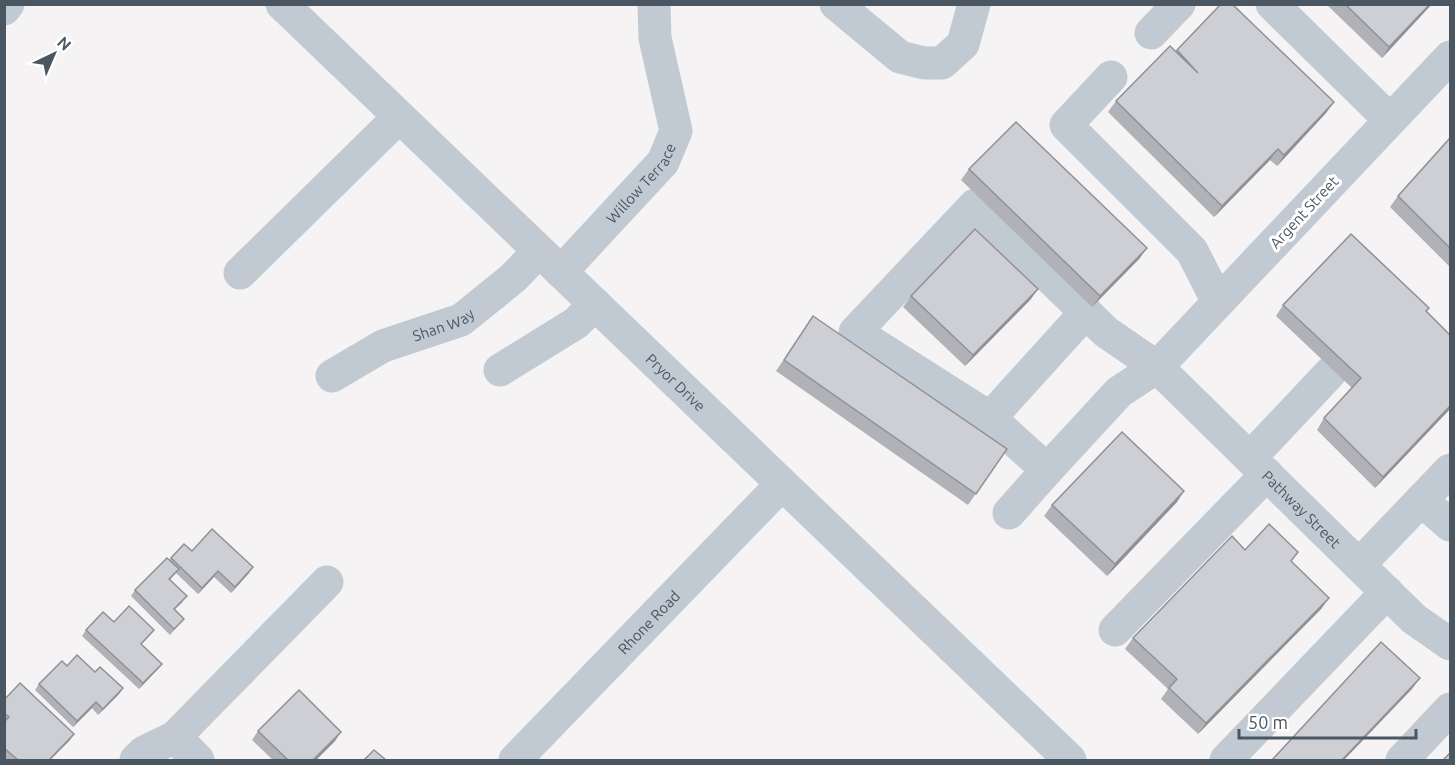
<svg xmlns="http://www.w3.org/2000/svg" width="1455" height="765" font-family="Ubuntu,sans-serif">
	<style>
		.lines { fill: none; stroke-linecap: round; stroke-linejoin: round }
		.minor { stroke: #c1cad2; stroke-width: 33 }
		.wall { fill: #b0b2b7 }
		.shaded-wall { fill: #909195 }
		.building { fill: #cdcfd5; stroke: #909195; stroke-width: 1.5 }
		.labels { text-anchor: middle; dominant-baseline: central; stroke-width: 6; stroke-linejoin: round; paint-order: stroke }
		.street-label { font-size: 15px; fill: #4a5661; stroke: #fff }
	</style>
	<rect width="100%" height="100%" fill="#f5f3f3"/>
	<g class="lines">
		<g class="minor">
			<path id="s1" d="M282 4 1070 760"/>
			<path d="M836 4 900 57 924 63H942L963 44 974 4"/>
			<path d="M1272 4 1390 120"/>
			<path d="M4 9 8 4"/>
			<path d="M1151 33 1179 4"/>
			<path id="s2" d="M1450 57 1157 367 1119 392 1047 470 990 418 855 332 975 205 1106 332 1157 367 1414 619 1450 644"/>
			<path d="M1111 77 1066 125 1192 251 1218 302"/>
			<path id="s3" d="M561 272 663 162 676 131 655 38 654 4"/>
			<path d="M240 273 399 117"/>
			<path d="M500 370 576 323 595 304"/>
			<path id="s4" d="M332 376 383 346 461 320 513 278 539 251"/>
			<path d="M990 418 1086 312"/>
			<path d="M1250 458 1330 373"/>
			<path d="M1421 500 1450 525"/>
			<path d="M1009 513 1047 470"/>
			<path d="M1359 565 1450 470"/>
			<path d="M1115 630 1267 474"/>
			<path d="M175 737 198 760"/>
			<path d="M136 760 144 752 175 737 327 582"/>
			<path id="s5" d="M515 760 782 484"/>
			<path d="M1226 760 1387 592"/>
			<path d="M1402 760 1450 709"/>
		</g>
	</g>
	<g class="wall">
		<path d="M1221 4 1334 102 1326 113 1277 166 1270 160 1214 217 1108 112 1116 101 1176 51Z"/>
		<path d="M1326 4H1432L1382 58Z"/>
		<path d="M1450 138V267L1390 207 1398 196Z"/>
		<path d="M969 169 1147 248 1139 259 1092 307 961 180Z"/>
		<path d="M1038 289 1030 300 965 366 903 307 911 296Z"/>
		<path d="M1283 305 1429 308 1426 312 1450 409 1375 488 1317 430 1324 418 1352 388 1276 316Z"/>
		<path d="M813 316 1007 449 968 505 776 371Z"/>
		<path d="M1177 502 1107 576 1044 516 1052 505Z"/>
		<path d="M1245 550 1292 562 1329 598 1321 609 1198 734 1161 699 1168 689 1125 649 1133 638Z"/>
		<path d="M192 551 249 573 231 593 214 577 198 594 176 573 170 580 183 602 175 609 184 619 170 635 131 596 135 590 171 558Z"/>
		<path d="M114 622 154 630 141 645 162 664 157 670 139 689 82 636 86 630Z"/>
		<path d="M67 666 119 694 98 715 92 708 73 727 35 690 39 684Z"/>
		<path d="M4 700 70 740 50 760H8L4 758Z"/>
		<path d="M258 731 335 741 316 760H273L252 740Z"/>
	</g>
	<g class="shaded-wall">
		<path d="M1430 4H1432L1382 58 1389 47Z"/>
		<path d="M1334 102 1326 113 1277 166 1284 155Z"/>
		<path d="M1278 149 1270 160 1214 217 1222 206Z"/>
		<path d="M1147 248 1139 259 1092 307 1100 296Z"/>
		<path d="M1038 289 1030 300 965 366 973 355Z"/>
		<path d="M1450 406V409L1375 488 1383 477Z"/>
		<path d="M1184 491 1177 502 1107 576 1115 564Z"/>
		<path d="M253 567 249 573 231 593 235 587Z"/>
		<path d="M218 571 214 577 198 594 202 588Z"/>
		<path d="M1329 598 1321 609 1198 734 1206 723Z"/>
		<path d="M162 664 157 670 139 689 143 683Z"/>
		<path d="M1420 678 1412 689 1344 760H1342Z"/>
		<path d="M123 688 119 694 98 715 103 709Z"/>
		<path d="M96 702 92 708 73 727 77 721Z"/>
		<path d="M341 732 335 741 316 760H313Z"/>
		<path d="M74 734 70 740 50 760H49Z"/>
	</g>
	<g class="building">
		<path d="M1221 4H1232L1334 102 1284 155 1278 149 1222 206 1116 101 1170 46 1198 73 1177 50Z"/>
		<path d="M1345 4H1430L1389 47Z"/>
		<path d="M1016 122 1147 248 1100 296 969 169Z"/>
		<path d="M1450 138V248L1398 196Z"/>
		<path d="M975 229 1038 289 973 355 911 296Z"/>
		<path d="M1351 234 1429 308 1426 311 1450 335V406L1383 477 1324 418 1361 378 1283 305Z"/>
		<path d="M813 316 1007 449 976 494 784 360Z"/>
		<path d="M1122 432 1184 491 1115 564 1052 505Z"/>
		<path d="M1269 524 1298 552 1291 561 1329 598 1206 723 1169 688 1177 679 1133 638 1232 536 1245 550Z"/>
		<path d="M212 529 253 567 235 587 218 571 202 588 171 558 184 544 192 551Z"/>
		<path d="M167 558 179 569 169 579 187 596 174 609 184 619 174 629 135 590Z"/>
		<path d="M129 606 154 630 141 644 162 664 143 683 86 630 103 612 114 622Z"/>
		<path d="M1381 642 1420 678 1342 760H1272Z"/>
		<path d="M77 655 95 672 100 667 123 688 103 709 96 702 77 721 39 684 62 661 67 666Z"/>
		<path d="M20 683 74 734 49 760H18L4 748V722L9 717 4 713V700Z"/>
		<path d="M299 690 341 732 313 760H288L258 731Z"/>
		<path d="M374 750 386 760H364Z"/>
		<path d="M1450 753V760H1443Z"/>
	</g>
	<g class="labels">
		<g class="street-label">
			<text stroke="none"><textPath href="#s3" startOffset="120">Willow Terrace</textPath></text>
			<text transform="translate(1304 212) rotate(-47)">Argent Street</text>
			<text stroke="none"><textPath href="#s4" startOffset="123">Shan Way</textPath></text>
			<text stroke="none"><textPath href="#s1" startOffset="546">Pryor Drive</textPath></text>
			<text stroke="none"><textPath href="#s2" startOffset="1437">Pathway Street</textPath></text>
			<text stroke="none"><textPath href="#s5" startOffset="192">Rhone Road</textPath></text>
		</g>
	</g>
	<rect width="1455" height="765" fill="none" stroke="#4a5661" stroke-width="12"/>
	<g transform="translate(54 54) rotate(44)" stroke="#ffffff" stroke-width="4.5" paint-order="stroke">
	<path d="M0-4.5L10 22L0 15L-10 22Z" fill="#4a5661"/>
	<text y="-9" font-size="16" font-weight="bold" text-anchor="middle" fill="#4a5661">N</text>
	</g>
	<path d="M1239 729v9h177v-9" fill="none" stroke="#4a5661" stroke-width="3"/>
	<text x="1248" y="729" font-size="18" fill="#4a5661" stroke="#ffffff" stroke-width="4.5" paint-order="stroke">50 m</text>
</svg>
